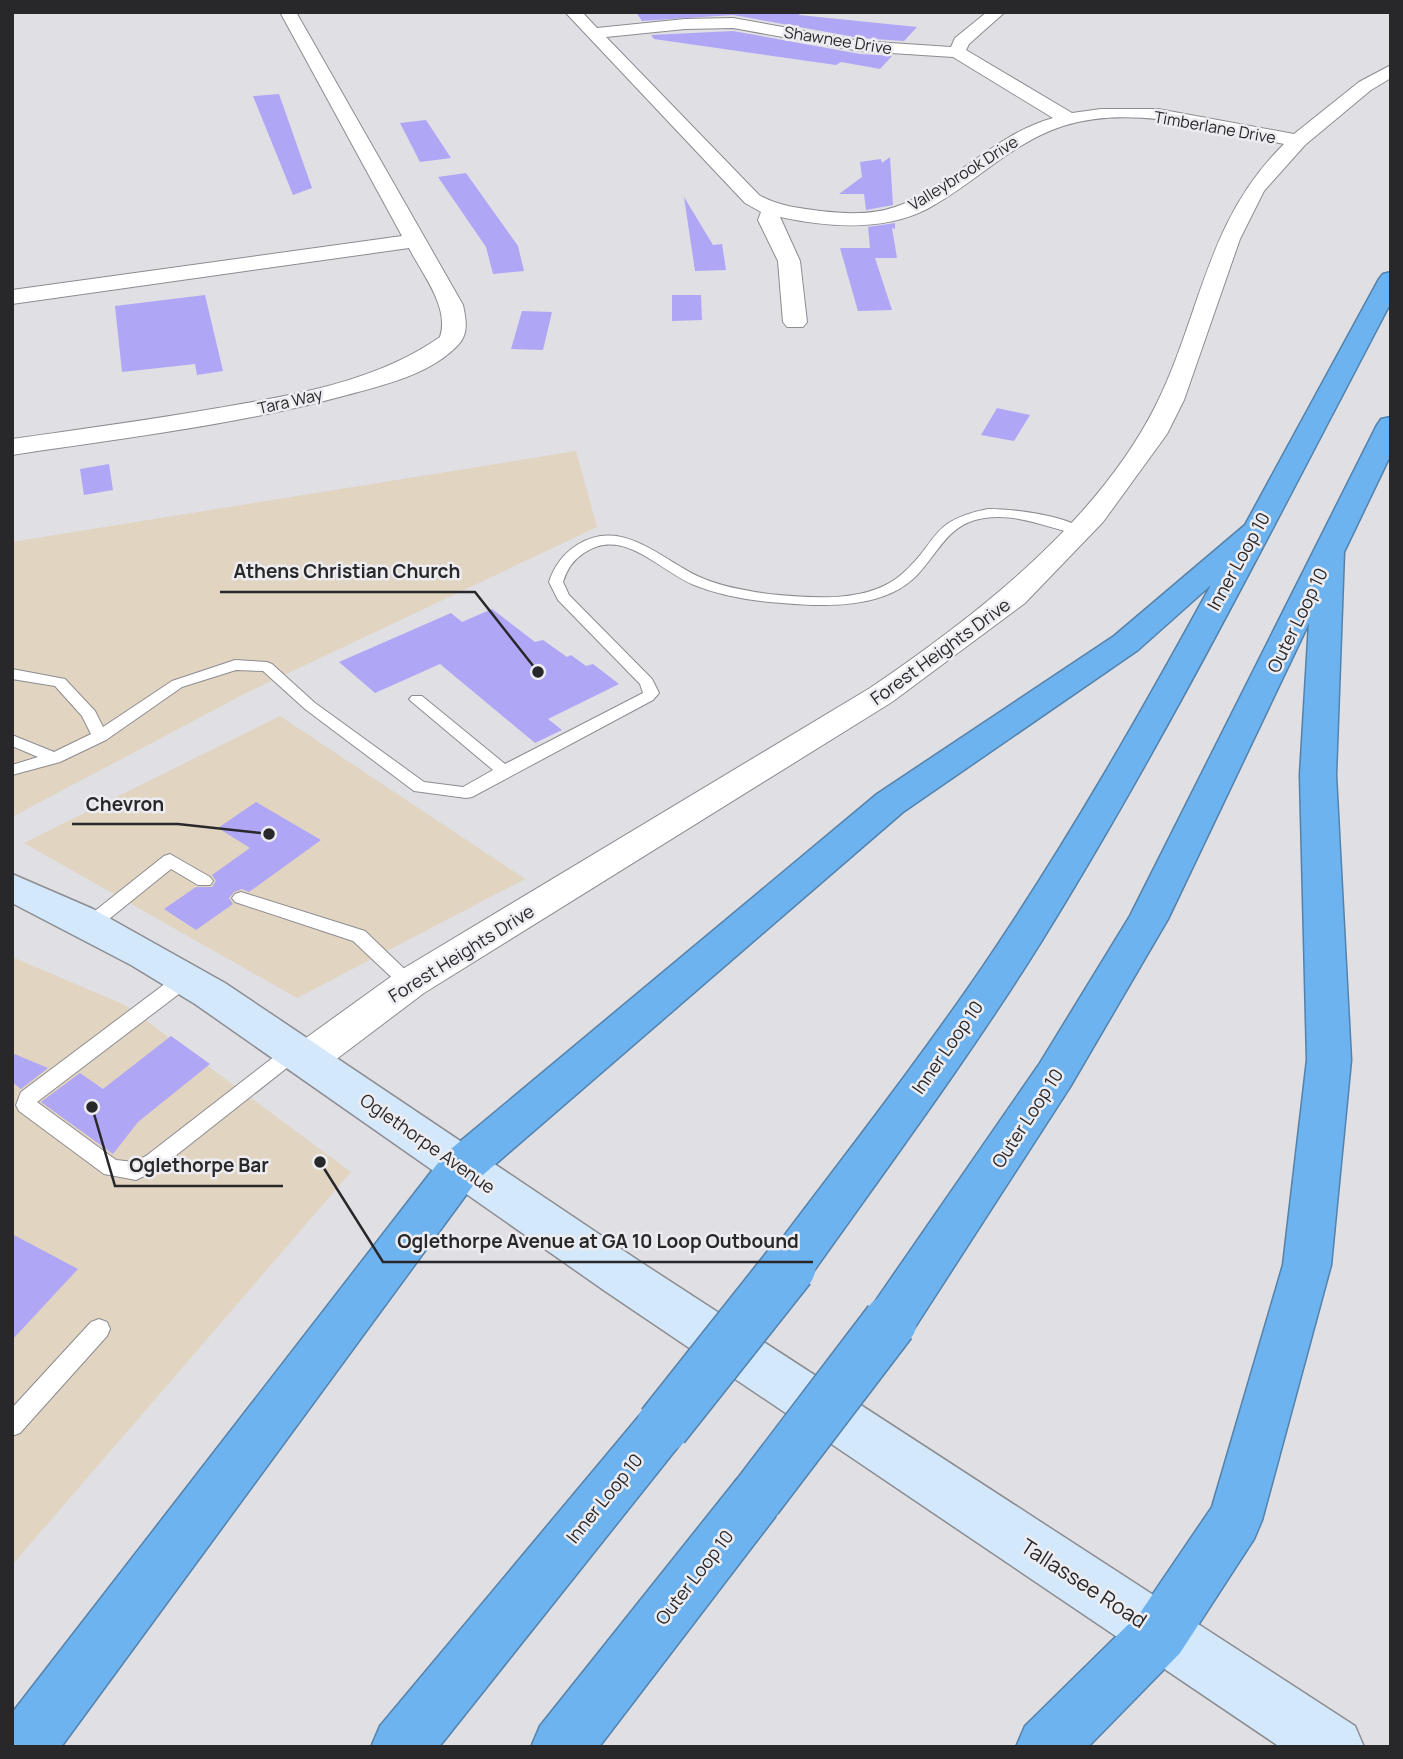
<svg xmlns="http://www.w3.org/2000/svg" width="1403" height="1759" font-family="Manrope,sans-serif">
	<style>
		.commercial { fill: #e1d4c0 }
		.building { fill: #b0a6f6 }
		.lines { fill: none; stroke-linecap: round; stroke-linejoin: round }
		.lane-casing { stroke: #8c8c91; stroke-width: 2 }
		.street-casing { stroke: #8c8c91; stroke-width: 2 }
		.secondary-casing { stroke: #8c8c91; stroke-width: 3 }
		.highway-casing { stroke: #5482ab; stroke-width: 3 }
		.lane { fill: #fff; fill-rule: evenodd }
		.street { fill: #fff; fill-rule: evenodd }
		.secondary { fill: #d3e8fa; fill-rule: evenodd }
		.highway { fill: #6cb3f0; fill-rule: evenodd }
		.highway-bridge-casing { stroke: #5482ab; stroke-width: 56; stroke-linecap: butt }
		.highway-bridge { stroke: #6cb3f0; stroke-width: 53 }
		.labels { text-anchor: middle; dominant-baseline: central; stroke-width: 5; stroke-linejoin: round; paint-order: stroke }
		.far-street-label { font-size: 16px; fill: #28282a; stroke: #ececf1 }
		.street-label { font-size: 18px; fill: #28282a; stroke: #ececf1 }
		.near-street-label { font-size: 21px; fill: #28282a; stroke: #ececf1 }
		.leader { fill: none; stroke: #28282a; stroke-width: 2.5 }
		.callout-dot { fill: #28282a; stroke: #ececf1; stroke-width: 2.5 }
		.callout-label { font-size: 19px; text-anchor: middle; font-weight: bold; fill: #28282a; stroke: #ececf1; stroke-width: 5; stroke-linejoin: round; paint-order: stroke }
	</style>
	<rect width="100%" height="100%" fill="#dfdfe4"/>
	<g class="commercial">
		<path d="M576 451 597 527 246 693 12 817V542Z"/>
		<path d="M280 716 525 879 297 998 24 843Z"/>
		<path d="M12 957 125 1005 351 1172 12 1565Z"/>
	</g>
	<g class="building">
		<path d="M636 12H800L799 15 917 27 904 41 860 38 733 15 642 21Z"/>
		<path d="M733 31 860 54 892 56 880 69 841 62 836 65 654 39 651 35Z"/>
		<path d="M279 94 312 188 293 195 253 96Z"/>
		<path d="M426 120 451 158 420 162 400 123Z"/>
		<path d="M890 157 893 205 866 210 864 194H839L862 177 860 162 881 159 882 163Z"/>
		<path d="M466 173 518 246 524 271 493 274 486 247 438 177Z"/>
		<path d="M684 197 713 245 722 244 726 270 695 271Z"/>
		<path d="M895 223V229L892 228 897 258H875L892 310 858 311 840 248H870L868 227Z"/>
		<path d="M205 295 223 371 197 375 195 364 122 372 115 306Z"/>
		<path d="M672 295H701L702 320 672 321Z"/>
		<path d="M522 311 552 312 543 350 511 349Z"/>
		<path d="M997 408 1030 415 1014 441 981 435Z"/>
		<path d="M109 464 113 490 84 495 80 469Z"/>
		<path d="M492 609 535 642 543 640 567 657 571 655 586 666 593 664 619 684 548 719 562 730 535 743 440 664 375 693 339 662 451 613 462 622Z"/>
		<path d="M256 802 321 840 249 892 242 889 234 892 229 898 233 904 196 930 164 909 196 887H212L216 881 212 875 250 848 218 828Z"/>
		<path d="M171 1036 210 1064 138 1122 113 1154 41 1102 80 1073 103 1089Z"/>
		<path d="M12 1053 48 1068 21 1089 12 1082Z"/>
		<path d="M12 1234 78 1269 12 1340Z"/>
	</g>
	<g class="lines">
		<defs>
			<g id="lane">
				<path d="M988 509C1013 509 1067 515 1086 531L1079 535C1046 527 1010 510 975 520 947 528 937 554 918 574 886 609 826 607 782 603 753 601 721 596 694 585 658 570 623 526 584 553 573 560 567 569 563 582L569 595 652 679 659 693 653 700 472 797 466 798 414 791 305 709 263 671 236 670 182 687 106 740 60 762 12 775V765L38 757 12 746V735L54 752 91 734 82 716 55 686 12 679V669L65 679 95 711 103 727 172 681 235 660 267 662 272 664 315 703 424 782 463 787 493 770 412 702 409 699 412 696H422L505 764 643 693 640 684 558 600 549 582C554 566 563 554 577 545 623 516 662 561 702 578 723 587 747 591 769 594 811 598 868 604 902 574 940 541 928 521 988 509Z"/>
				<path d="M170 854 210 877 213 881 210 885H198L171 869 98 928H86L83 923 86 918 164 856Z"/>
				<path d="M241 892 365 931 419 983 417 988H403L353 941 235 902 232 898 235 894Z"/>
				<path d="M185 972 192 974 194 979 192 984 37 1102 116 1160 134 1162 146 1156 288 1046 295 1043 302 1046 305 1051 302 1056 160 1168 136 1180 104 1174 19 1111 16 1105 21 1092 178 974Z"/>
				<path d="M99 1319 107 1322 110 1329 107 1336 20 1433 12 1436V1408L91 1322Z"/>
			</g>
			<g id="street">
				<path d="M280 12H296L463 305C466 319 469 334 458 345 431 374 384 385 347 395 238 425 124 438 12 455V439C81 429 150 420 218 408 294 395 376 382 440 337 450 307 422 274 409 248L12 304V290L402 236Z"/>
				<path d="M565 12H582L597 28 685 19 733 18 860 41 951 47 955 38 987 12H1005L969 44 966 50 1072 113 1101 109H1158L1294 134 1359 82 1391 65V78L1371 90 1305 145 1264 191 1240 239 1184 400 1167 434 1103 522 1025 603 892 702 424 993 322 1070 307 1075 292 1070 286 1059 292 1048 396 973 870 688C976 616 1099 521 1157 403 1202 311 1206 221 1284 144 1215 129 1133 104 1063 126 1011 143 974 184 927 209 882 232 827 227 780 217L800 261 807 322 803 327H787L783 322 778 261 758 220 761 212 745 203ZM733 28 860 51 953 57 1053 118C992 135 951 188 895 207 872 215 845 214 821 211 799 208 778 206 759 195L606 37 685 29Z"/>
			</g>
			<path id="secondary" d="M12 874 93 909 225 983 639 1261 1355 1726 1364 1747H1280L605 1291 195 1004 131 965 12 903Z"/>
			<g id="highway">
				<path d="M1391 272V302C1278 517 1169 735 1041 942 968 1059 886 1169 806 1282L789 1288 772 1282 765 1267 772 1252C844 1156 918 1062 986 962 1068 841 1141 713 1211 585L1138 650 903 812 477 1180 61 1747H12V1713L445 1154 877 794 1114 636 1245 525 1379 279 1383 274Z"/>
				<path d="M1391 417V454L1344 552 1336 775 1351 1060 1331 1265 1262 1520 1254 1539 1180 1653 1088 1747H1016L1025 1726 1140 1613 1212 1507 1283 1265 1307 1060 1300 775 1309 623 1168 919 1070 1087 908 1338 890 1344 872 1338 865 1322 872 1306 1040 1063 1130 916 1377 425 1381 419Z"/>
				<path d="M663 1401 681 1409 689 1426 681 1443 439 1747H371L380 1726 645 1409Z"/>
				<path d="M756 1472 775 1479 783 1498 775 1517 599 1747H531L540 1726 737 1479Z"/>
			</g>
		</defs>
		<use href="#lane" class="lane-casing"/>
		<use href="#street" class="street-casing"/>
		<use href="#secondary" class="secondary-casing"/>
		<use href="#highway" class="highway-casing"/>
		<use href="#lane" class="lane"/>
		<use href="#street" class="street"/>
		<use href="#secondary" class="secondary"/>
		<use href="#highway" class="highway"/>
		<defs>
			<g id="highway-bridge">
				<path d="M663 1426 789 1267"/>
				<path d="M756 1498 890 1322"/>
			</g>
		</defs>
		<use href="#highway-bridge" class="highway-bridge-casing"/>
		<use href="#highway-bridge" class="highway-bridge"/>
	</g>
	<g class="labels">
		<g class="far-street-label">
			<text transform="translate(838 40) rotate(9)">Shawnee Drive</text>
			<text transform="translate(1215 127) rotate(10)">Timberlane Drive</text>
			<text transform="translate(963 173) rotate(-32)">Valleybrook Drive</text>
			<text transform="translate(290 401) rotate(-13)">Tara Way</text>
		</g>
		<g class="street-label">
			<text transform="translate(1238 561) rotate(-61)">Inner Loop 10</text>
			<text transform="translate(1297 620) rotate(-64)">Outer Loop 10</text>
			<text transform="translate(940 651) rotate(-36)">Forest Heights Drive</text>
			<text transform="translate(461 953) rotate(-32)">Forest Heights Drive</text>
			<text transform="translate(947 1047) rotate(-55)">Inner Loop 10</text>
			<text transform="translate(1027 1118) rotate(-57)">Outer Loop 10</text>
			<text transform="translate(428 1143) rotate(35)">Oglethorpe Avenue</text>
			<text transform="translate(604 1498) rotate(-51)">Inner Loop 10</text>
			<text transform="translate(694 1577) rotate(-52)">Outer Loop 10</text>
		</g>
		<g class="near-street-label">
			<text transform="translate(1084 1583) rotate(33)">Tallassee Road</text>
		</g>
	</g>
	<path class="leader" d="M538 672L475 592H220M269 834L178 824H72M92 1107L115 1186H283M320 1162L383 1262H813"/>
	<g class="callout-dot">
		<circle cx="538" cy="672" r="7"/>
		<circle cx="269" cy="834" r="7"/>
		<circle cx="92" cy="1107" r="7"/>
		<circle cx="320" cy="1162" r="7"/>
	</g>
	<g class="callout-label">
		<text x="347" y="578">Athens Christian Church</text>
		<text x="125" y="811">Chevron</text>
		<text x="199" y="1172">Oglethorpe Bar</text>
		<text x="598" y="1248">Oglethorpe Avenue at GA 10 Loop Outbound</text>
	</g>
	<rect width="1403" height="1759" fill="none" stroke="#28282a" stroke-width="28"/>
</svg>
